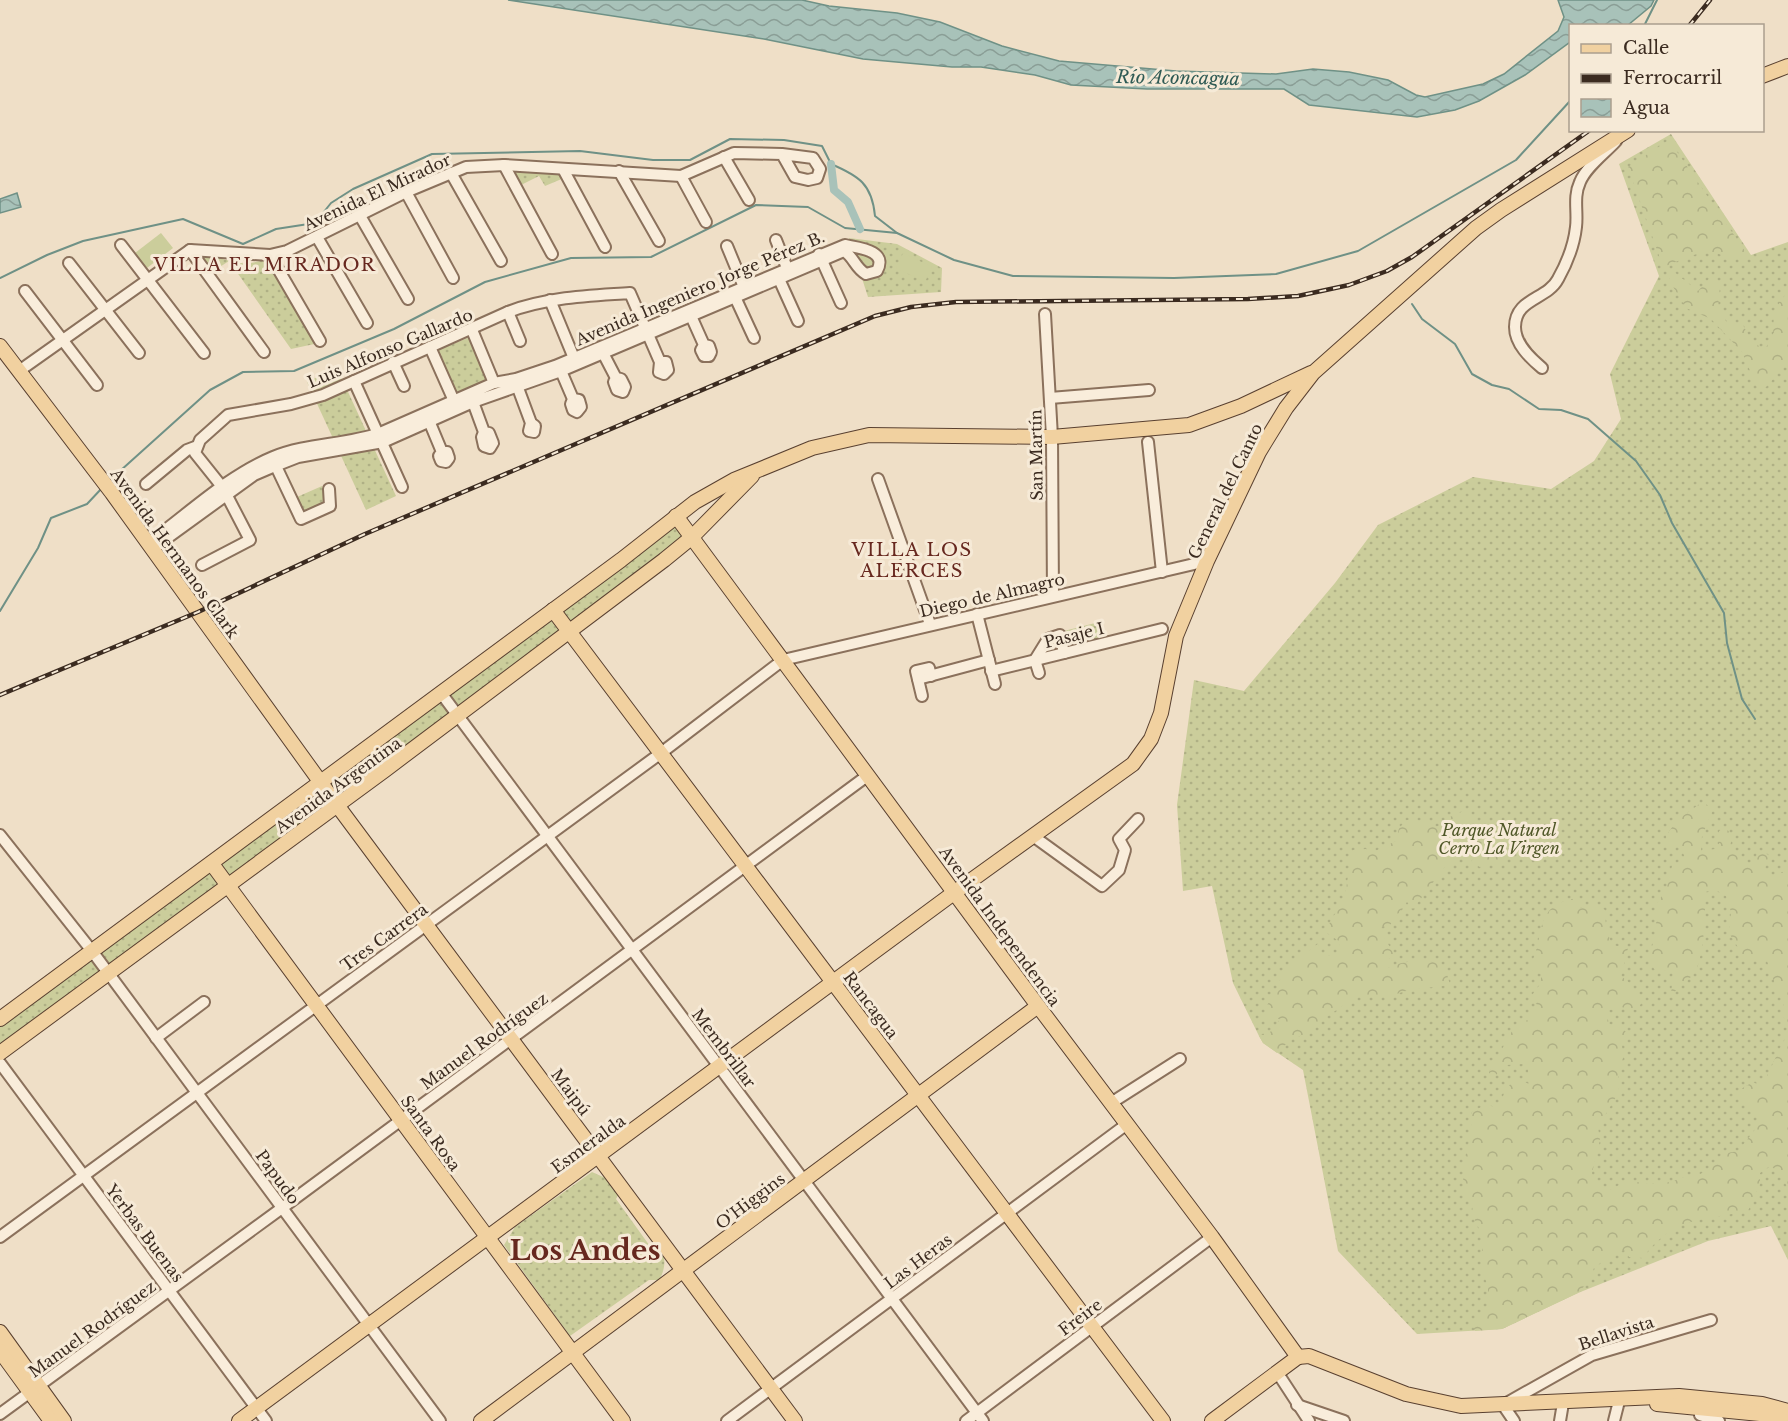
<svg xmlns="http://www.w3.org/2000/svg" width="1788" height="1421" font-family="'Libre Baskerville',serif">
	<style>
		.grass { fill: url(#grass-dots) }
		.forest { fill: url(#forest-crowns) }
		.pitch { fill: #cbcd9b }
		.water { fill: url(#water-waves); stroke: #6f9186; stroke-width: 1.5 }
		.lines { fill: none; stroke-linecap: round; stroke-linejoin: round }
		.stream { stroke: #6f9186; stroke-width: 2 }
		.canal { stroke: #a8c2b9; stroke-width: 8 }
		.minor-casing { stroke: #8b715c; stroke-width: 14 }
		.major-casing { stroke: #594030; stroke-width: 16 }
		.minor { stroke: #f9eddb; stroke-width: 10 }
		.major { stroke: #f1d1a0; stroke-width: 14 }
		.rail-casing { stroke: #3b2b20; stroke-width: 4.5 }
		.rail { stroke: #f6ead7; stroke-width: 2; stroke-dasharray: 7; stroke-linecap: butt }
		.labels { text-anchor: middle; dominant-baseline: central; stroke-width: 6; stroke-linejoin: round; paint-order: stroke }
		.street-label { font-size: 16px; fill: #3b2b20; stroke: #f6ead7 }
		.park-label { font-size: 16px; font-style: italic; fill: #4f5727; stroke: #f6ead7 }
		.water-label { font-size: 18px; font-style: italic; fill: #2f5a54; stroke: #f6ead7 }
		.neighbourhood-label { font-size: 18px; letter-spacing: 1.5px; fill: #67281f; stroke: #f6ead7 }
		.town-label { font-size: 28px; font-weight: bold; fill: #67281f; stroke: #f6ead7 }
	</style>
	<defs>
		<pattern id="grass-dots" width="8" height="8" patternUnits="userSpaceOnUse" patternTransform="scale(1.5)"><rect width="8" height="8" fill="#cbcd9b"/><path d="M2 2h.1M6 6h.1" fill="none" stroke="#afb085" stroke-width="1.8" stroke-linecap="round"/></pattern>
		<pattern id="forest-crowns" width="20" height="18" patternUnits="userSpaceOnUse" patternTransform="scale(1.5)"><rect width="20" height="18" fill="#cbcd9b"/><path d="M2 6a3 3 0 1 1 6 0M12 15a3 3 0 1 1 6 0" fill="none" stroke="#afb085"/></pattern>
		<pattern id="water-waves" width="16" height="10" patternUnits="userSpaceOnUse" patternTransform="scale(1.5)"><rect width="16" height="10" fill="#a8c2b9"/><path d="M0 5q4-4 8 0t8 0" fill="none" stroke="#8a9e96"/></pattern>
	</defs>
	<rect width="100%" height="100%" fill="#efdfc7"/>
	<g class="grass">
		<path d="M1671 134 1751 255 1788 242V1260L1771 1226 1708 1241 1578 1293 1502 1329 1417 1334 1338 1251 1303 1070 1263 1043 1259 1036 1233 983 1212 886 1183 891 1177 805 1194 680 1244 691 1335 583 1378 525 1473 477 1551 489 1594 461 1621 419 1610 374 1659 276 1619 164Z"/>
		<path d="M512 170 560 172 564 178 545 186 539 176 521 185Z"/>
		<path d="M849 238 897 244 942 268 941 292 868 297Z"/>
		<path d="M198 254 246 264 270 259 319 343 291 349 229 261 212 272Z"/>
		<path d="M470 337 490 380 454 396 436 351Z"/>
		<path d="M337 368 396 496 366 510 307 382Z"/>
		<path d="M322 486 328 501 326 505 305 512 297 497Z"/>
		<path d="M674 523 688 538 661 561 360 780 0 1049V1024Z"/>
		<path d="M1099 622 1103 638 1067 647 1064 631Z"/>
		<path d="M592 1172 610 1180 620 1192 616 1199 652 1249 660 1246C666 1258 666 1268 659 1280H649L570 1336 504 1245 515 1227Z"/>
	</g>
	<g class="forest">
		<path d="M1669 140 1749 257C1724 263 1725 252 1708 252 1694 253 1677 262 1663 267L1628 167Z"/>
		<path d="M1673 271 1698 291 1709 279 1720 285 1718 309 1728 324 1743 325 1751 340 1764 350 1773 337 1774 311 1787 292 1788 362 1766 387H1757L1742 352 1711 319 1686 308 1669 280Z"/>
		<path d="M1701 803 1714 807 1702 836 1701 851 1715 849 1721 841 1719 831 1726 827 1732 837 1729 852 1740 856 1747 865 1756 864 1757 850 1769 855 1764 871 1771 876 1788 870V1023L1782 1016 1785 998 1778 993 1767 961 1746 960 1729 933 1731 912 1726 896 1714 889 1703 893C1708 905 1703 960 1695 972 1689 980 1679 988 1671 995L1673 972 1654 969 1649 954 1657 933 1655 906 1666 890 1672 866 1685 858 1680 845 1668 849 1666 836 1677 820Z"/>
		<path d="M1468 809 1471 821 1469 832 1474 836 1500 830 1501 839 1506 844 1501 854V866L1493 862 1480 867 1471 862 1477 852 1490 849 1493 840 1476 845 1461 841 1453 862 1444 868 1413 909 1407 902 1390 925 1379 928 1395 956 1386 960 1388 968C1403 960 1422 960 1439 962L1447 974 1450 985 1409 990 1387 997 1357 996 1319 1022 1310 1033 1293 1038 1290 1031 1288 1042 1277 1053 1263 1043 1259 1036 1272 1031 1280 1019H1267V1005L1278 991 1279 981 1298 959 1319 943 1318 954 1323 957 1337 954 1340 942 1327 933C1331 914 1335 917 1342 903 1349 886 1347 868 1353 850L1366 849 1371 853 1396 841 1399 828 1407 820 1424 821 1434 827 1445 825 1450 817Z"/>
		<path d="M1578 898 1576 909 1597 905 1605 910 1606 929 1612 945 1628 948 1621 976 1633 986 1634 993 1642 1002 1637 1010 1621 1007 1606 1011 1609 1024 1624 1029 1628 1036 1622 1045 1623 1058 1618 1075 1619 1092 1598 1127 1600 1140 1592 1173 1596 1188 1610 1190 1630 1179C1641 1186 1663 1185 1676 1180 1686 1177 1688 1174 1699 1175L1712 1166 1722 1154 1738 1151 1754 1131 1758 1116 1750 1105 1734 1093 1753 1082 1761 1086C1772 1069 1777 1051 1788 1034V1189L1780 1172 1770 1166 1760 1173V1184L1748 1211C1703 1220 1672 1217 1643 1258L1629 1257 1625 1250 1607 1258 1594 1268 1589 1281 1578 1293 1502 1329 1475 1331 1473 1326 1480 1315 1488 1310V1286L1482 1271V1235L1472 1214 1473 1202 1463 1192C1462 1163 1472 1141 1472 1112L1487 1104 1498 1109 1505 1091 1515 1078 1529 1084 1528 1069 1523 1064 1507 1065 1490 1080 1489 1072 1516 1024 1528 1020 1537 1004 1529 999 1541 983V974L1528 969C1548 939 1529 905 1578 898Z"/>
	</g>
	<g class="pitch">
		<path d="M161 233 173 248 147 268 135 253Z"/>
		<path d="M903 253 932 267 925 282 896 268Z"/>
	</g>
	<g class="water">
		<path d="M508 0H802L829 6 897 13 940 22 1002 46 1059 61 1176 71 1276 74 1313 69 1349 72 1388 80 1416 95 1425 97 1483 84 1504 74 1558 31 1564 17 1558 0H1654L1651 6 1628 25 1570 26V42L1525 75 1479 101 1455 110 1417 117 1309 105 1284 89H1147L1071 85 1035 75 981 67H952L863 59 764 39Z"/>
		<path d="M17 193 21 207 0 213V199Z"/>
	</g>
	<g class="lines">
		<g class="stream">
			<path d="M1644 26 1657 0"/>
			<path d="M0 278 47 255 83 241 183 219 243 244 276 229 315 223 331 203 353 189 432 154 580 151 653 160H690L730 139 784 140 822 146 831 164C859 176 872 184 875 216L897 233"/>
			<path d="M1412 304 1422 319 1455 344 1472 374 1492 385 1509 389 1539 409 1561 410 1588 419 1636 461 1660 495 1672 523 1724 613 1727 643 1742 699 1755 719"/>
			<path d="M110 480 210 390 243 372 294 371 394 329 485 282 571 258 651 257 756 205 808 207 845 228 897 233 954 260 1013 276 1174 278 1276 274 1358 251 1516 160 1570 101"/>
			<path d="M0 611 38 548 51 518 87 504 102 488"/>
		</g>
		<path class="canal" d="M831 164 834 190 848 202 860 229"/>
		<defs>
			<g id="minor">
				<path d="M724 157 749 200"/>
				<path d="M504 165 552 254"/>
				<path d="M563 169 605 247"/>
				<path d="M619 171 659 241"/>
				<path d="M451 173 501 261"/>
				<path d="M681 176 706 222"/>
				<path d="M406 192 453 278"/>
				<path d="M359 214 408 299"/>
				<path d="M317 237 367 323"/>
				<path d="M776 240 787 268"/>
				<path d="M121 245 204 353"/>
				<path d="M727 246 744 287 735 297 754 338"/>
				<path d="M190 250 264 352"/>
				<path d="M819 254 841 303"/>
				<path d="M270 255 320 341"/>
				<path d="M69 263 139 353"/>
				<path d="M779 279 798 321"/>
				<path d="M25 291 97 385"/>
				<path d="M550 300 576 363"/>
				<path d="M508 312 520 341"/>
				<path d="M1045 314 1052 437 1053 596"/>
				<path d="M691 316 704 345 701 350 704 356H709L711 352 709 346 704 345"/>
				<path d="M472 330 494 383"/>
				<path d="M430 347 454 401"/>
				<path d="M603 353 616 378 614 382 617 390 623 392 625 387 621 379 616 378"/>
				<path d="M393 362 404 386"/>
				<path d="M1542 368C1530 358 1515 344 1515 327 1515 298 1547 300 1558 279 1567 263 1574 245 1576 227 1578 212 1573 197 1580 182 1586 167 1605 153 1616 141"/>
				<path d="M19 371 190 250 270 255 287 251 406 192 466 167 504 165 681 176 734 153 782 154 813 158 820 169 817 178 808 180 795 177 782 154"/>
				<path d="M561 371 573 399 571 404 573 410 577 412 581 407 579 400 573 399"/>
				<path d="M515 380 531 423 529 431 534 432 535 426 531 423"/>
				<path d="M354 381 402 487"/>
				<path d="M1050 398 1149 390"/>
				<path d="M473 402 484 432 482 437 484 446 490 448 493 443 489 433 484 432"/>
				<path d="M427 416 442 452 439 456 441 461 446 462 449 458 447 452H442"/>
				<path d="M1148 442 1162 572"/>
				<path d="M273 460 301 519 330 506 329 489"/>
				<path d="M878 479 930 624"/>
				<path d="M146 484 187 450 195 447"/>
				<path d="M148 543C187 515 227 476 273 457 307 443 345 445 380 433L494 383 516 379 555 366 845 245C859 248 888 250 877 271L866 274C855 268 854 257 844 251L561 371 473 402 383 442 298 457 275 466 254 475 152 549"/>
				<path d="M202 565 250 540 223 488 195 453 200 440 228 415 291 404 323 395 508 312C547 297 589 296 630 293L660 362 659 372 664 374 668 370 666 362H660"/>
				<path d="M977 614 995 684"/>
				<path d="M991 671 1162 629"/>
				<path d="M1039 673 1035 660 1048 639 1060 635 1064 653"/>
				<path d="M918 679 989 660"/>
				<path d="M441 693 983 1421"/>
				<path d="M922 696 916 671 929 668 931 676"/>
				<path d="M0 835 92 951 440 1421"/>
				<path d="M1033 836 1102 886 1119 870 1125 850 1119 839 1138 819"/>
				<path d="M156 1038 204 1002"/>
				<path d="M0 1063 266 1421"/>
				<path d="M1111 1103 1180 1059"/>
				<path d="M0 1237 661 753 783 660 1207 561"/>
				<path d="M1277 1372 1309 1421"/>
				<path d="M1297 1405 1344 1421"/>
				<path d="M0 1414 282 1208 867 776"/>
				<path d="M1700 1415 1719 1421"/>
				<path d="M727 1421 1127 1124"/>
				<path d="M966 1421 1212 1237"/>
				<path d="M1514 1421 1503 1405 1592 1355 1711 1320"/>
				<path d="M1560 1421 1563 1403"/>
				<path d="M1614 1421 1619 1401"/>
			</g>
			<g id="major">
				<path d="M1762 76 1788 66"/>
				<path d="M0 346 112 493 337 805 795 1421"/>
				<path d="M676 516 1038 1006 1212 1237 1298 1357"/>
				<path d="M553 610 1163 1421"/>
				<path d="M212 864 623 1421"/>
				<path d="M0 1019 621 560 695 502 734 480 812 448 869 435 1052 437 1189 425 1241 406 1311 373"/>
				<path d="M0 1053 385 770 664 560 691 538 752 476"/>
				<path d="M0 1332 64 1421"/>
				<path d="M0 1351 51 1421"/>
				<path d="M1298 1357 1309 1356 1406 1394 1461 1406 1679 1396 1762 1404 1788 1411"/>
				<path d="M1657 1404 1760 1414 1785 1421"/>
				<path d="M239 1421 955 892 1133 764 1151 739 1161 713 1176 636 1207 561 1259 452 1286 408 1313 373 1476 228 1501 210 1628 130"/>
				<path d="M481 1421 1038 1006"/>
				<path d="M1212 1421 1298 1357"/>
			</g>
		</defs>
		<use href="#minor" class="minor-casing"/>
		<use href="#major" class="major-casing"/>
		<use href="#minor" class="minor"/>
		<use href="#major" class="major"/>
		<defs>
			<g id="rail">
				<path d="M1689 26 1710 0"/>
				<path d="M0 695 198 612 365 534 875 316 911 307 956 302 1248 299 1298 296 1349 285 1387 271 1412 257 1590 130"/>
			</g>
		</defs>
		<use href="#rail" class="rail-casing"/>
		<use href="#rail" class="rail"/>
	</g>
	<g class="labels">
		<g class="street-label">
			<text transform="translate(377 192) rotate(-25)">Avenida El Mirador</text>
			<text transform="translate(700 288) rotate(-23)">Avenida Ingeniero Jorge Pérez B.</text>
			<text transform="translate(390 348) rotate(-23)">Luis Alfonso Gallardo</text>
			<text transform="translate(1036 455) rotate(-91)">San Martín</text>
			<text transform="translate(1225 491) rotate(-64)">General del Canto</text>
			<text transform="translate(175 553) rotate(54)">Avenida Hermanos Clark</text>
			<text transform="translate(992 595) rotate(-13)">Diego de Almagro</text>
			<text transform="translate(1074 635) rotate(-14)">Pasaje I</text>
			<text transform="translate(338 785) rotate(-36)">Avenida Argentina</text>
			<text transform="translate(1000 926) rotate(54)">Avenida Independencia</text>
			<text transform="translate(384 937) rotate(-36)">Tres Carrera</text>
			<text transform="translate(871 1005) rotate(53)">Rancagua</text>
			<text transform="translate(484 1041) rotate(-36)">Manuel Rodríguez</text>
			<text transform="translate(724 1048) rotate(53)">Membrillar</text>
			<text transform="translate(571 1092) rotate(53)">Maipú</text>
			<text transform="translate(431 1133) rotate(54)">Santa Rosa</text>
			<text transform="translate(588 1144) rotate(-36)">Esmeralda</text>
			<text transform="translate(278 1177) rotate(54)">Papudo</text>
			<text transform="translate(750 1201) rotate(-37)">O'Higgins</text>
			<text transform="translate(145 1233) rotate(53)">Yerbas Buenas</text>
			<text transform="translate(918 1261) rotate(-37)">Las Heras</text>
			<text transform="translate(1080 1317) rotate(-37)">Freire</text>
			<text transform="translate(92 1329) rotate(-36)">Manuel Rodríguez</text>
			<text transform="translate(1616 1333) rotate(-18)">Bellavista</text>
		</g>
		<g class="park-label">
			<text x="1499" y="830">Parque Natural<tspan x="1499" dy="18">Cerro La Virgen</tspan></text>
		</g>
		<g class="water-label">
			<text transform="translate(1178 78) rotate(1)">Río Aconcagua</text>
		</g>
		<g class="neighbourhood-label">
			<text x="265" y="265">VILLA EL MIRADOR</text>
			<text x="912" y="550">VILLA LOS<tspan x="912" dy="21">ALERCES</tspan></text>
		</g>
		<g class="town-label">
			<text x="585" y="1250">Los Andes</text>
		</g>
	</g>
	<rect x="1569" y="24" width="195" height="108" fill="#f6ead7" stroke="#ab9e8e" stroke-width="1.5"/>
	<rect x="1581" y="44" width="30" height="9" fill="#f1d1a0" stroke="#ab9e8e" stroke-width="1.5"/>
	<text x="1623" y="54" font-size="18" fill="#3b2b20">Calle</text>
	<rect x="1581" y="74" width="30" height="9" fill="#3b2b20" stroke="#ab9e8e" stroke-width="1.5"/>
	<text x="1623" y="84" font-size="18" fill="#3b2b20">Ferrocarril</text>
	<rect x="1581" y="99" width="30" height="18" fill="url(#water-waves)" stroke="#ab9e8e" stroke-width="1.5"/>
	<text x="1623" y="114" font-size="18" fill="#3b2b20">Agua</text>
</svg>
